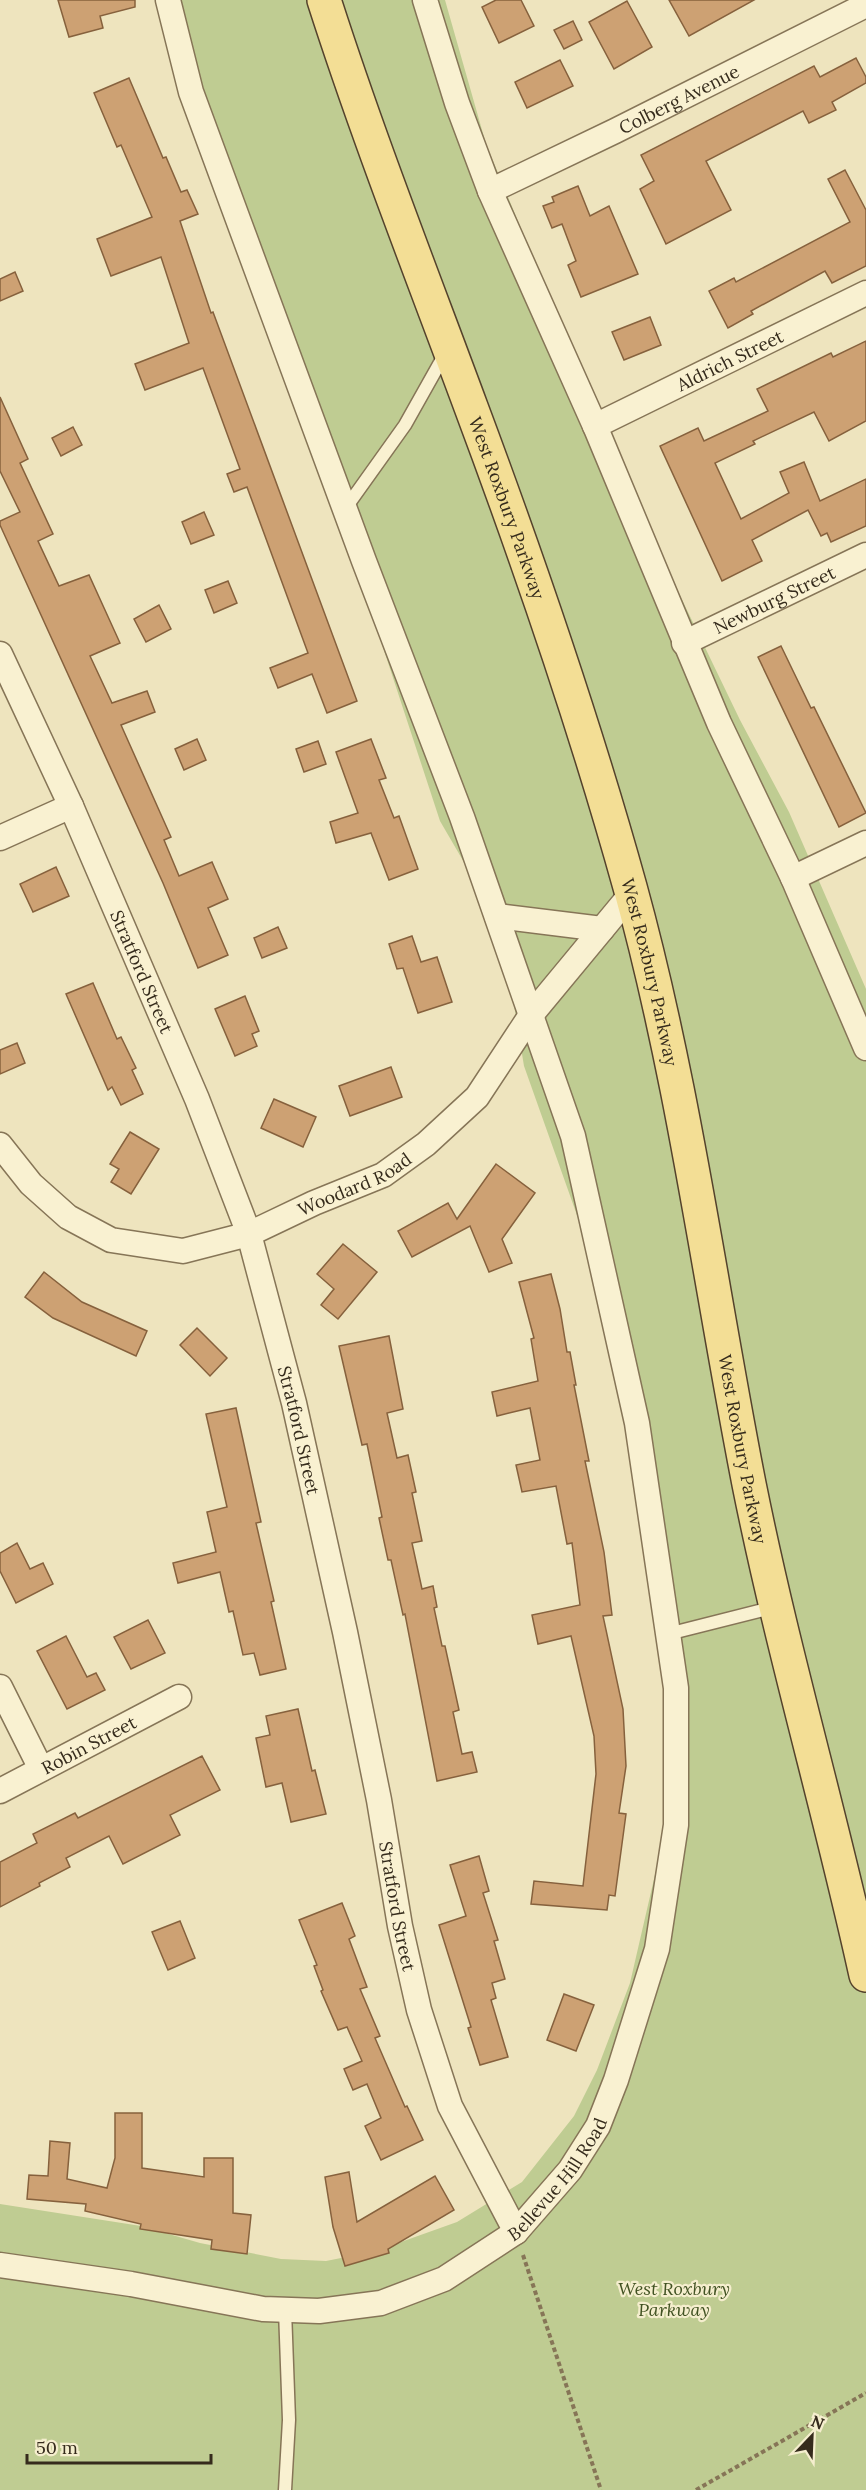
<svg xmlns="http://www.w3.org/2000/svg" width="866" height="2490" font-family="Lora,serif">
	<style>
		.green { fill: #bfcc92 }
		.building { fill: #cda173; stroke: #86613d; stroke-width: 1.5 }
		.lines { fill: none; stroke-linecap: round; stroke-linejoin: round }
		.service-casing { stroke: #867557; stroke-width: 15 }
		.minor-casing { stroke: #867557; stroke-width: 27 }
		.primary-casing { stroke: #54422c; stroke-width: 36 }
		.path { stroke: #867557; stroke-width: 4; stroke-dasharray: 4.5 3; stroke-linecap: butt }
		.service { stroke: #f9f1d1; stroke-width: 12 }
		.minor { stroke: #f9f1d1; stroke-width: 24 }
		.primary { stroke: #f3de95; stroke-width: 33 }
		.labels { text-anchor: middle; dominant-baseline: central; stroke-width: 4.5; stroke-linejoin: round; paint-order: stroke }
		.street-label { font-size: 18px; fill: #352b1c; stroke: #f5eece }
		.park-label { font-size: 18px; font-style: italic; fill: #415222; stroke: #f5eece }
	</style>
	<rect width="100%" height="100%" fill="#eee4be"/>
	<path class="green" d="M164 0H445L486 144 632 496 740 720 789 812 866 989V2490H0V2204L141 2226 200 2243 281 2259 326 2261 351 2256 387 2247 457 2222 522 2182 574 2116 597 2070 630 1983 660 1853 669 1790 671 1617 584 1235 524 1066 501 926 440 821 355 562Z"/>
	<g class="building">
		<path d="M58 0H135V7L100 16 103 28 69 37Z"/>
		<path d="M496 0H521L534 26 499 43 482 7Z"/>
		<path d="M669 0H754L689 36Z"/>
		<path d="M627 1 652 47 614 69 589 22Z"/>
		<path d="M573 21 582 40 564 49 554 30Z"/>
		<path d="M856 58 866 77V83L832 102 836 110 809 123 803 111 706 161 731 210 666 244 640 189 654 181 641 155 814 66 820 77Z"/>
		<path d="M560 60 573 86 527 108 515 82Z"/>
		<path d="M129 78 163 158 166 157 181 192 187 190 198 214 180 221 211 313 213 312 357 701 327 713 312 674 278 688 270 668 308 653 247 487 234 492 227 474 240 469 203 368 145 390 135 364 189 343 161 257 111 276 97 239 152 217 121 145 117 147 94 93Z"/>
		<path d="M845 170 866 210V266L832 283 825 271 751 311 753 314 728 328 709 291 734 278 736 282 850 222 828 179Z"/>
		<path d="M578 186 590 216 609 206 638 274 581 297 568 265 576 261 562 224 552 228 543 206 554 202 552 197Z"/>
		<path d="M15 272 23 291 0 301V279Z"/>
		<path d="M650 317 661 345 624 360 612 332Z"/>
		<path d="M866 341V421L829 441 814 412 753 441 755 444 715 463 741 519 789 493 780 472 804 462 820 501 866 479V526L831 542 827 533 821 536 808 510 752 540 762 561 722 581 660 446 698 428 704 441 768 411 757 389 831 353 833 357Z"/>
		<path d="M0 397 28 459 20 463 53 534 38 541 59 586 89 575 120 643 90 656 112 703 147 691 155 712 121 725 171 837 164 840 179 876 212 862 228 899 208 908 228 955 198 968 163 883 0 525V521L20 512 0 471Z"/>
		<path d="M73 427 82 445 61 456 52 438Z"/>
		<path d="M204 512 214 535 191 544 182 522Z"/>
		<path d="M228 581 237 603 214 613 205 590Z"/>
		<path d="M159 605 171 629 146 642 134 619Z"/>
		<path d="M781 646 811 708 814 707 866 813 839 827 758 657Z"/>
		<path d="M197 739 206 760 184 770 175 749Z"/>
		<path d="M371 739 386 778 379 780 394 818 399 816 418 869 389 880 371 833 336 843 330 822 358 813 336 752Z"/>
		<path d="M318 741 326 764 304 772 296 749Z"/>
		<path d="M56 867 69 896 33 912 20 884Z"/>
		<path d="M278 927 287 948 262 958 254 938Z"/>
		<path d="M412 936 421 962 437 957 452 1002 418 1013 403 968 397 969 389 944Z"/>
		<path d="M93 983 117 1039 121 1037 136 1068 132 1070 143 1094 121 1105 112 1087 108 1090 66 994Z"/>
		<path d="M245 996 259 1031 252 1034 257 1046 235 1056 215 1009Z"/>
		<path d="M17 1043 25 1063 0 1074V1050Z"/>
		<path d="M391 1067 402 1097 350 1116 339 1086Z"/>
		<path d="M274 1099 316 1117 303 1147 261 1128Z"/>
		<path d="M130 1132 159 1149 131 1194 111 1182 119 1169 110 1164Z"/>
		<path d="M496 1164 535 1193 502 1239 512 1263 489 1272 470 1226 412 1257 398 1231 448 1203 457 1219Z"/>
		<path d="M343 1244 377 1272 338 1319 321 1305 334 1289 317 1274Z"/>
		<path d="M44 1272 82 1302 147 1331 136 1356 53 1318 25 1297Z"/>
		<path d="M551 1274 560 1309 567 1352H570L576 1385H574L589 1461H585L604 1552 612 1615 603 1616 623 1709 626 1766 619 1813 626 1814 615 1896 609 1895 607 1910 531 1904 534 1881 583 1886 596 1774 594 1736 571 1636 538 1644 532 1615 580 1605 572 1543 567 1544 556 1486 522 1492 516 1465 540 1460 530 1408 497 1416 492 1392 538 1381 531 1339 534 1338 519 1282Z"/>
		<path d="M197 1328 227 1358 210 1376 180 1345Z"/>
		<path d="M389 1336 403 1409 387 1413 397 1458 408 1455 416 1492 412 1493 422 1541 412 1543 422 1589 433 1586 437 1607 434 1608 442 1646H445L459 1710 453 1712 462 1754 472 1752 477 1772 437 1781 405 1614 403 1615 391 1560H388L379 1518 382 1517 367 1444 362 1445 339 1346Z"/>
		<path d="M236 1408 261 1522 256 1523 274 1601 271 1602 286 1669 260 1675 254 1653 243 1655 233 1611 229 1612 220 1572 178 1583 173 1563 216 1552 207 1512 227 1507 206 1414Z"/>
		<path d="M17 1543 30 1569 43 1563 53 1584 16 1603 0 1571V1553Z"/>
		<path d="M148 1620 165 1653 131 1669 114 1637Z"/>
		<path d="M66 1636 87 1677 96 1673 105 1690 67 1709 37 1651Z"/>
		<path d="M298 1709 312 1771 315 1770 326 1814 291 1822 282 1783 266 1787 256 1738 270 1735 266 1716Z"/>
		<path d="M202 1756 220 1790 170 1815 180 1835 123 1864 109 1836 66 1858 70 1867 39 1883 40 1886 0 1907V1862L37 1843 33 1834 75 1813 78 1818Z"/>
		<path d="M479 1856 489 1891 483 1893 498 1940 494 1941 505 1979 492 1983 496 1998 491 2000 508 2057 480 2065 468 2028 471 2027 439 1925 466 1916 450 1865Z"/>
		<path d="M342 1903 355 1936 349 1939 367 1987 360 1989 380 2036 375 2038 405 2107 407 2106 423 2140 381 2160 365 2126 381 2118 367 2084 353 2090 344 2069 362 2061 347 2027 338 2030 321 1991 323 1990 314 1966 317 1965 299 1920Z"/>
		<path d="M180 1921 195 1958 168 1970 152 1932Z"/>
		<path d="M564 1994 594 2005 576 2051 547 2040Z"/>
		<path d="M115 2113H142V2168L204 2177V2158H233V2213L251 2215 247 2254 211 2249 212 2240 140 2229 141 2224 85 2211 86 2204 27 2199 29 2175 48 2176 50 2141 70 2143 67 2179 107 2188 115 2158Z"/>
		<path d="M349 2172 357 2222 435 2176 454 2210 388 2249 389 2253 345 2266 333 2227 325 2177Z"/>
	</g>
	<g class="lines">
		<defs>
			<g id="service">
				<path d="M345 509 405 425 446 352"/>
				<path d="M668 1634 775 1607"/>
				<path d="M285 2310 289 2420 285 2490"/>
			</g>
			<g id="minor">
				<path d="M425 0 457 103 490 191 595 426 719 723 793 878 866 1048"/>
				<path id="s1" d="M490 191 615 131 866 5"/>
				<path id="s2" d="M595 426 866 293"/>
				<path id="s3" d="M684 643 866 555"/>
				<path id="s4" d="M0 654 71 806 197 1099 249 1234 294 1403 345 1632 379 1800 400 1926 419 2010 450 2106 516 2232"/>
				<path d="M0 838 71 806"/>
				<path d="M793 878 866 843"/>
				<path d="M497 916 602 929"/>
				<path id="s5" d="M0 1145 31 1184 68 1217 111 1240 183 1251 249 1234 314 1203 383 1175 426 1144 477 1097 531 1015 632 893"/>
				<path d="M0 1687 41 1769"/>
				<path id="s6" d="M0 1791 179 1697"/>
				<path id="s7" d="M0 2265 131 2284 263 2309 319 2311 381 2303 444 2279 516 2232 570 2170 598 2126 616 2080 657 1949 676 1825V1688L637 1423 573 1136 462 817 364 561 191 92 168 0"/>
			</g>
			<g id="primary">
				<path id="s8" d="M324 0C368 137 421 272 471 407 530 565 585 725 630 887 684 1083 710 1285 749 1484 782 1649 830 1811 866 1975"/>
			</g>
		</defs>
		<use href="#service" class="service-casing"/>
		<use href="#minor" class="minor-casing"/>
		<use href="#primary" class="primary-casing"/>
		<g class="path">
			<path d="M523 2255 601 2490"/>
			<path d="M696 2490 866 2393"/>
		</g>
		<use href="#service" class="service"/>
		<use href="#minor" class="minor"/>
		<use href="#primary" class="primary"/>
	</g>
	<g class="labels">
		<g class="street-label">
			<text stroke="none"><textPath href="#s1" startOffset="210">Colberg Avenue</textPath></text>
			<text stroke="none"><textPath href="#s2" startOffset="150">Aldrich Street</textPath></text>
			<text stroke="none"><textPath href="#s8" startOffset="540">West Roxbury Parkway</textPath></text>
			<text stroke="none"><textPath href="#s3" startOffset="100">Newburg Street</textPath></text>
			<text stroke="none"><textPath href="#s4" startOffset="348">Stratford Street</textPath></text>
			<text stroke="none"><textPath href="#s8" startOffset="1026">West Roxbury Parkway</textPath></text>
			<text stroke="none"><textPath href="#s5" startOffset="406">Woodard Road</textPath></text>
			<text stroke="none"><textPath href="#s4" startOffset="834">Stratford Street</textPath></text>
			<text stroke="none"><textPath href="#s8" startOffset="1512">West Roxbury Parkway</textPath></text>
			<text stroke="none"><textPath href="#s6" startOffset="100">Robin Street</textPath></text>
			<text stroke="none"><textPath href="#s4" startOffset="1320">Stratford Street</textPath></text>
			<text stroke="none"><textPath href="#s7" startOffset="606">Bellevue Hill Road</textPath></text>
		</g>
		<g class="park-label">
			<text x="674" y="2288">West Roxbury<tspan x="674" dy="21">Parkway</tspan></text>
		</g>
	</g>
	<g transform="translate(812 2436) rotate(23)" stroke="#f5eece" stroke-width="4.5" paint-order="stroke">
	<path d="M0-4.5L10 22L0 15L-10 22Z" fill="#352b1c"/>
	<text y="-9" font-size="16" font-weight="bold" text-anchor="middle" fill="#352b1c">N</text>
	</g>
	<path d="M27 2454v9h184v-9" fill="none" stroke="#352b1c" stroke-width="3"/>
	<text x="36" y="2454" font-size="18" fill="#352b1c" stroke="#f5eece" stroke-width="4.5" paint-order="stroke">50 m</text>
</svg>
